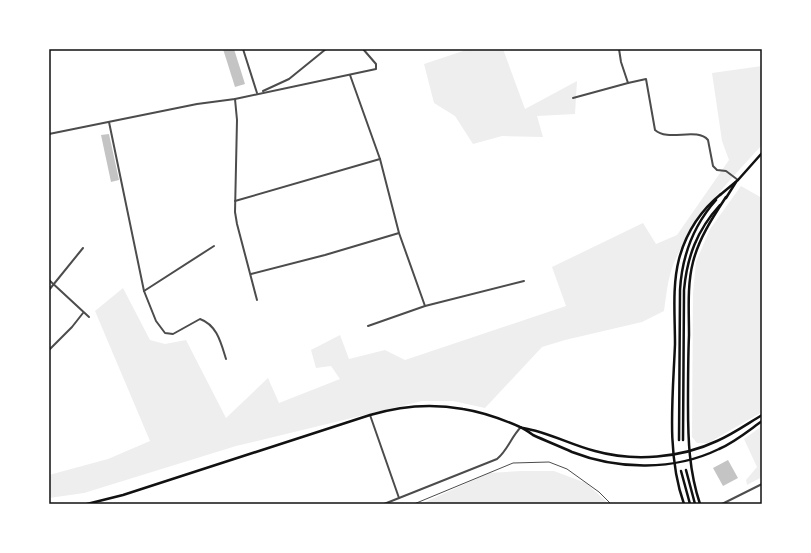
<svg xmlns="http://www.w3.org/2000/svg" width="811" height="553" font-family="'Fira Sans Condensed',sans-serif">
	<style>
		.green { fill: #eee }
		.building { fill: #c4c4c4 }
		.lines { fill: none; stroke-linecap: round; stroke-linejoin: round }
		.service { stroke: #4c4c4c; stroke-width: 1 }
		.minor { stroke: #4c4c4c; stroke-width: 2 }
		.secondary { stroke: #111; stroke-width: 2.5 }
		.neatline { fill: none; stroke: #111; stroke-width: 1.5 }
	</style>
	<rect width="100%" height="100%" fill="#fff"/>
	<g class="green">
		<path d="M469 49H503L525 109 577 81 575 114 537 116 543 137 502 136 473 144 455 116 434 103 424 64Z"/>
		<path d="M762 66V145C728 182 693 218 673 265 668 278 666 297 664 311L642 322 565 340 542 347 485 408 453 401H422L236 446 84 493 49 498V475L108 459 150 441 95 311 123 288 150 340 165 344 186 340 226 418 268 378 279 403 340 379 331 366 316 368 311 350 340 335 349 359 385 350 405 360 566 306 552 267 643 223 656 244 677 235 729 160 722 141 712 73Z"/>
		<path d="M741 186 762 198V412L708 443H697L692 437 693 293 696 262 710 229Z"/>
		<path d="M762 426V477L747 485 746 480 757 467 744 439Z"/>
		<path d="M521 471H554L586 483 609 504H421L489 473Z"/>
	</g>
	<g class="building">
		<path d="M223 49H234L245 84 235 87Z"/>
		<path d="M109 134 119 180 111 182 101 135Z"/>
		<path d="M728 460 738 478 723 486 713 468Z"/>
	</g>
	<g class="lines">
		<path class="service" d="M414 504 513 463 549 462 567 469 599 492 611 504"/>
		<g class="minor">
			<path d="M243 49 257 93"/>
			<path d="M619 49 621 62 628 83 646 79 655 130C668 142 697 127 708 140L713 166 717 170 726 171 738 180"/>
			<path d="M350 75 380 159 399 233 425 306"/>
			<path d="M263 91 289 79 326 49"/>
			<path d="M573 98 628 83"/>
			<path d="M235 99 237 120 235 212 237 224 257 300"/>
			<path d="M109 122 144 291 156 321 165 333 173 334 200 319C217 325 221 343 226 359"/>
			<path d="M49 134 197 104 235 99 376 69V64L363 49"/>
			<path d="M235 201 380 159"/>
			<path d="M251 274 325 255 399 233"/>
			<path d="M49 280 89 317"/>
			<path d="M49 290 83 248"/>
			<path d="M144 291 214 246"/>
			<path d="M368 326 425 306 524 281"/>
			<path d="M49 350 72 327 83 313"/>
			<path d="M370 415 399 498"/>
			<path d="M384 504 497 459C508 450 511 437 521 427"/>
			<path d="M722 504 762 484"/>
		</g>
		<g class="secondary">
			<path d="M720 195 738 180 762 153"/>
			<path d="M726 198 736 182"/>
			<path d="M523 428C548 432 571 445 595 451 634 462 681 458 717 441 733 434 747 424 762 415"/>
			<path d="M679 440 680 290C682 256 693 226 716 200"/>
			<path d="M683 440 684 290C687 257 697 230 720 205"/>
			<path d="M686 470 695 504"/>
			<path d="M681 471 690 504"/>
			<path d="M87 504 123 495 370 415C400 406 431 403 463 409 482 412 502 419 520 427 525 429 529 432 533 435 546 441 559 446 572 452 618 470 674 471 719 449 735 442 748 431 762 421"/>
			<path d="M684 504C666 454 673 396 675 344 675 316 672 286 679 259 686 233 700 211 721 194"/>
			<path d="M700 504C689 471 688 439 688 405 688 381 688 358 689 335 689 311 687 285 693 262 699 238 713 217 726 197"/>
		</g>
	</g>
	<rect width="811" height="553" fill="none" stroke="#ffffff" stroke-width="100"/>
	<rect x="50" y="50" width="711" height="453" class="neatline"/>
</svg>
